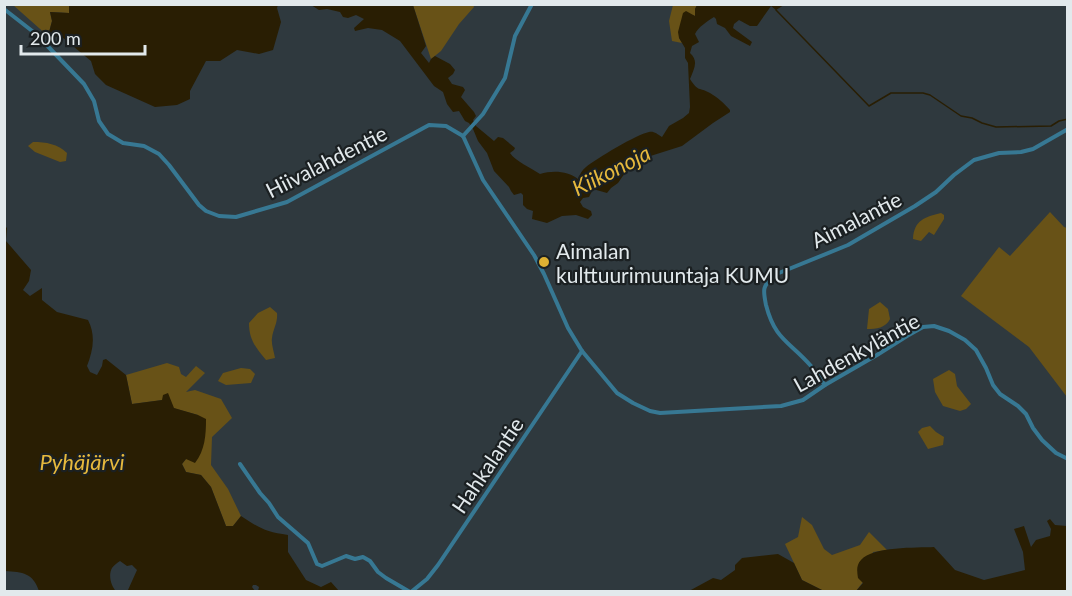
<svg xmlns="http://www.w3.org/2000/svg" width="1072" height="596" font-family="Lato,sans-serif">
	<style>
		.green { fill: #685217 }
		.water { fill: #291e03 }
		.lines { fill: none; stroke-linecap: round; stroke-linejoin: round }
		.stream { stroke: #291e03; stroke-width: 1.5 }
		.street { stroke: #377893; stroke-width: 4 }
		.poi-dot { fill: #deb133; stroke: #1b2022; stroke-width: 2 }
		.labels { text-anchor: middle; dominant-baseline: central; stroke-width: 4.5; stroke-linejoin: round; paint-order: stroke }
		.street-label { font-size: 21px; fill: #e2e9ec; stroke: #1b2022 }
		.poi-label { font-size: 21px; fill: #e2e9ec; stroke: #1b2022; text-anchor: start }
		.water-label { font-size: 22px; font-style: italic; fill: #e6b93d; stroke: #1b2022 }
	</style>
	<rect width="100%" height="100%" fill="#2f393e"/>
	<g class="green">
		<path d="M473 4 474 7 459 24 441 51 431 59 413 5Z"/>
		<path d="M13 5H69V13L50 12 52 21 48 36Z"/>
		<path d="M673 5H697L695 9V16L693 15 679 38 682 43 672 41 669 21Z"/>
		<path d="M33 142C46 142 58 144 67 153L66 161 60 162 35 152 28 146Z"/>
		<path d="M1050 212 1064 227 1067 228V397L1029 347 961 296 999 247 1010 256Z"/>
		<path d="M941 213 944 215V219L934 235 929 232 921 241 913 239C914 220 925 217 941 213Z"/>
		<path d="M880 302 888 309 890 319C886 328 876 329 867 329L869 309Z"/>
		<path d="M270 307 277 313C278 323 273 329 272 338 271 344 274 352 275 358L266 360C255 347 249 339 249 323L258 313Z"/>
		<path d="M167 363 179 367 181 374 186 377 196 366 205 373 186 392 195 390 221 399 232 418 212 437 211 465 228 489 241 516 233 526H226L211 487 201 475 186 472 182 464 186 459 198 415 173 408 163 400 132 404 126 375Z"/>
		<path d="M241 368 250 369 255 374 251 383 226 385 218 381 223 373Z"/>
		<path d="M949 370 955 374 957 386 971 404 966 409 960 411 943 406 935 392 933 379Z"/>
		<path d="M930 426 936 432 944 437 943 445 928 449 918 432 922 428Z"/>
		<path d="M802 517 812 525 824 549 832 555 860 545 869 532 887 550 873 552 863 582 856 591H824L802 580 785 544 798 537Z"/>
	</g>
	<g class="water">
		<path d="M69 5H278L277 8 281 22 273 50 259 54 237 50 220 61H206L190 91V99L177 105 155 107 106 85 95 74 91 61 62 37 48 36 52 21 50 12 69 13Z"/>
		<path d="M311 5H413L426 46 421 53 429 63 431 59 435 56 450 64 455 70 453 74 448 78 452 84 463 87 465 90 461 97 474 112 476 116 473 120 476 126 494 141 498 137 503 138 515 148 514 150 510 153C515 161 531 168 540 174 553 170 568 171 578 179 580 174 582 170 586 167 596 159 637 134 649 132 654 131 657 134 662 137L669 126 683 118 689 113 690 107 688 63 685 58V48L679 38 678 32 683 13 686 11 695 16V9L697 5H784L776 10 771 6 757 26H750L739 20 734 24 733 28 752 42 750 46 731 36 725 28 717 24 716 19 714 17C708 21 698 27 695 34L699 42 692 46 690 53C699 61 694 69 690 79 698 92 699 87 710 93 717 97 725 104 730 110V112L713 123 682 146 641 159 634 167 627 170 618 183 611 188 607 193 593 189 589 197 583 198 580 202 583 207 591 211 592 215 588 219 576 215 562 216 547 223 532 219 533 211 527 209 523 205V195L521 193 514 195 511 191 509 187 494 171 487 153 478 141 473 129 469 123 465 121 459 111 453 112 447 104 443 92 434 86 400 41 382 30 368 28 355 31 354 28 364 19 356 15 348 18 343 17 340 12 327 9 319 10Z"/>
		<path d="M4 225 7 228 6 241 31 270 29 281 23 290 30 296 42 288V300L57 312 88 320C96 336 93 350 87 366L90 372 97 375 102 366 103 360 106 359 126 375 132 404 162 400 163 395 168 393 174 408 198 415 206 419C206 435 205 450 195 463L186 459 182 464 186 472 201 475 211 487 226 526H233L241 516C259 528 266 532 288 535V552L306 580 321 587 331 582 339 591H258L259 587 256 585H253L252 587 255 591H124L128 590 137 570 132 565 127 566 120 561C117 563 114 565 112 568 108 575 111 586 116 591H120H39C33 573 23 572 5 571Z"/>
		<path d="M1050 519 1055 525 1067 526V591H856L863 583 858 578C857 572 856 565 861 560 873 546 916 548 934 547L955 570 984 580 1025 570 1023 552 1014 529 1024 526 1031 547 1036 540 1050 536 1051 529 1047 521Z"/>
		<path d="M778 554 794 563 802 580 824 591H689L713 578 721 580 735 570V565L742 558Z"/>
	</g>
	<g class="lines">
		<path class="stream" d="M776 10 869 106 891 93H923L930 95 961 116 972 118 982 123 996 127 1051 126 1059 121 1068 119"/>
		<g class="street">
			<path d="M4 9 36 34 84 84 94 101 99 121 108 134 123 143 144 146 159 154 169 165 199 205 206 211 219 216 236 217 287 202 429 125 446 126 463 136"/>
			<path d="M463 136 483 180 534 255 544 274 568 328 582 351 617 393 633 403 650 411 660 413 781 406 803 400 825 385 877 355 907 336 923 327 934 326 949 331 965 340 976 350 986 368 993 385 1000 394 1018 406 1026 414 1033 428 1042 440 1056 453 1068 459"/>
			<path d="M463 136 483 114 505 78 515 36 532 4"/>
			<path d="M825 385C820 379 816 372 811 366 789 341 775 340 766 305 763 290 762 287 774 275L848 245 915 206 936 192 954 175 974 160 999 153 1021 152 1033 149 1068 129"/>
			<path d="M240 464 260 493 269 503 278 517 308 543 317 564 322 566 346 556 355 559 363 557 370 561 378 572 386 578 410 592"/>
			<path d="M411 592 427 579 438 565 582 351"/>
		</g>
	</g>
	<circle class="poi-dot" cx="544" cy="262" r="6"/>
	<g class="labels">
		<g class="street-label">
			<text transform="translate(326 161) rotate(-27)">Hiivalahdentie</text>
			<text transform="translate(856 219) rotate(-27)">Aimalantie</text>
			<text transform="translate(856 352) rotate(-29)">Lahdenkyläntie</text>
			<text transform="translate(487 465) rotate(-56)">Hahkalantie</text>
		</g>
		<g class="poi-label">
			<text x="556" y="250">Aimalan<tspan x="556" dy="24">kulttuurimuuntaja KUMU</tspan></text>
		</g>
		<g class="water-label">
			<text transform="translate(611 170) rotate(-27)">Kiikonoja</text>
			<text x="82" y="461">Pyhäjärvi</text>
		</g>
	</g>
	<rect width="1072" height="596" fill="none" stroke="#e2e9ec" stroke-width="12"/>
	<path d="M21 45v9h124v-9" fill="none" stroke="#e2e9ec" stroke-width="3"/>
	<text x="30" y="45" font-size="18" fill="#e2e9ec" stroke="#1b2022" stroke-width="4.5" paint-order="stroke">200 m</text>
</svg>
